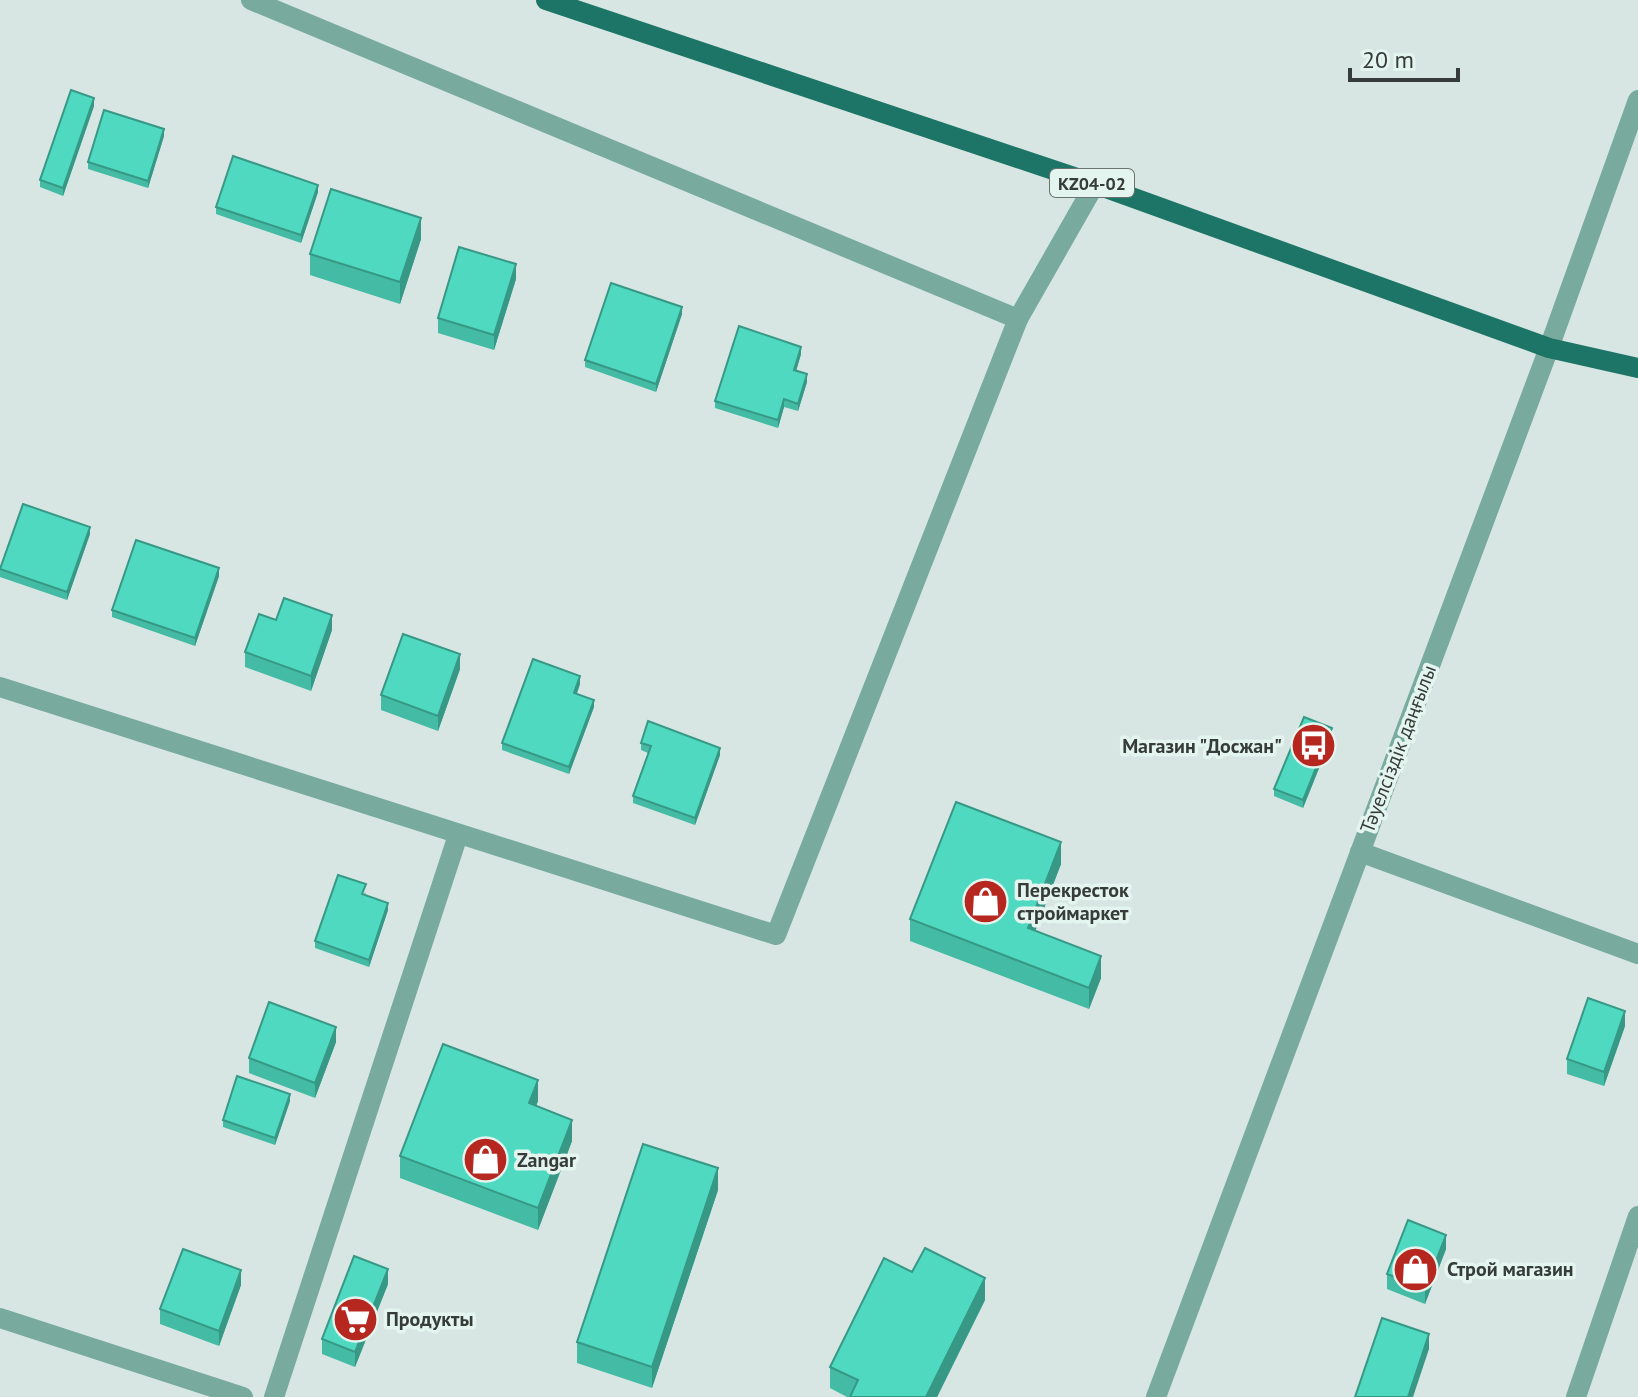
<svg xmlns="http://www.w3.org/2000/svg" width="1638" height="1397" font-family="'PT Sans',sans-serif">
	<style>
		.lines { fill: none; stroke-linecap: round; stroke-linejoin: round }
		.minor { stroke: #78aa9e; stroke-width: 20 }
		.major { stroke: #1c7566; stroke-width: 20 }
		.wall { fill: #44bba5 }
		.shaded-wall { fill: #379886 }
		.building { fill: #4fd9c0; stroke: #379886; stroke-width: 2 }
		.labels { text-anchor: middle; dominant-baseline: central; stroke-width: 7; stroke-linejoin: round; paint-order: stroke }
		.shield { fill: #e4f4ef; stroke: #6a7370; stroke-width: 2 }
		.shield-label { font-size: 18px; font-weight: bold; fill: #363c3a }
		.poi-label { font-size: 20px; font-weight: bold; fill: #363c3a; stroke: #e4f4ef; text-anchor: start }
		.street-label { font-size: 20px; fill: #363c3a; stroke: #e4f4ef }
	</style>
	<rect width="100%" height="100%" fill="#d7e6e2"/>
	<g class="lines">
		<g class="minor">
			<path d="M1018 319 1095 184"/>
			<path d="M0 687 776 935 1018 319 251 0"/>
			<path d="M1360 852 1638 954"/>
			<path d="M0 1318 243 1397"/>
			<path d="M274 1397 458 835"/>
			<path d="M1156 1397 1549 348 1638 100"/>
			<path d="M1576 1397 1638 1216"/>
		</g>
		<path class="major" d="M546 0 1095 184 1549 348 1638 368"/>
	</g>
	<g class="wall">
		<path d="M94 106 63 196 40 187V180Z"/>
		<path d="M164 136 148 188 88 169V162Z"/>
		<path d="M318 192 301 243 216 214V207Z"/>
		<path d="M421 239 400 304 310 275V254Z"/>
		<path d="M516 279 494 350 438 333V318Z"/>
		<path d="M682 314 656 392 585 367V360Z"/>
		<path d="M801 354 796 371 807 382 798 411 784 407 778 428 715 408V401Z"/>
		<path d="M90 534 67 600 0 577V569Z"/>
		<path d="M219 576 195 646 112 617V610Z"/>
		<path d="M332 630 311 691 245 667V652Z"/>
		<path d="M460 669 438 731 381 710V695Z"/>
		<path d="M580 684 577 694 594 707 569 774 502 750V743Z"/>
		<path d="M1332 736 1303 808 1274 796V789Z"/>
		<path d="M641 743 720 755 695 825 633 803V796L648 753 641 750Z"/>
		<path d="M1061 864 1035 931 1101 978 1089 1009 910 941V919Z"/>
		<path d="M366 892 365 895 388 910 369 967 315 948V941Z"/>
		<path d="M1625 1026 1604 1086 1567 1074V1059Z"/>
		<path d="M336 1042 315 1098 249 1073V1058Z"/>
		<path d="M290 1101 275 1145 223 1127V1120Z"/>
		<path d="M538 1101 536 1106 572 1141 538 1230 400 1178V1156Z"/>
		<path d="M718 1190 652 1388 577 1363V1342Z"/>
		<path d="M1446 1249 1425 1304 1387 1289V1274Z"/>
		<path d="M388 1284 355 1367 322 1354V1339Z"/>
		<path d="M241 1285 219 1346 160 1324V1309Z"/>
		<path d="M985 1300 937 1397H847L830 1388V1367Z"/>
	</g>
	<g class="shaded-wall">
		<path d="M94 98V106L63 196V188Z"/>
		<path d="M164 129V136L148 188V181Z"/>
		<path d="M318 185V192L301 243V235Z"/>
		<path d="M421 218V239L400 304V282Z"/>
		<path d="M516 264V279L494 350V335Z"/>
		<path d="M682 307V314L656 392V384Z"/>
		<path d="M801 347V354L794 378V370Z"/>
		<path d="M807 374V382L798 411V404Z"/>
		<path d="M784 399V407L778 428V420Z"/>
		<path d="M90 527V534L67 600V592Z"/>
		<path d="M219 568V576L195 646V638Z"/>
		<path d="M332 615V630L311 691V676Z"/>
		<path d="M460 654V669L438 731V716Z"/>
		<path d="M580 676V684L574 700V693Z"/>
		<path d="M594 700V707L569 774V767Z"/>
		<path d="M1332 728V736L1303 808V800Z"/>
		<path d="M720 748V755L695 825V818Z"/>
		<path d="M1061 842V864L1028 950V928Z"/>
		<path d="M388 903V910L369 967V960Z"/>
		<path d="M1101 956V978L1089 1009V988Z"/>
		<path d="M1625 1011V1026L1604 1086V1072Z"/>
		<path d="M336 1027V1042L315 1098V1083Z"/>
		<path d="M538 1080V1101L529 1125V1103Z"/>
		<path d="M290 1094V1101L275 1145V1138Z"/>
		<path d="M572 1120V1141L538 1230V1208Z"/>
		<path d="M718 1168V1190L652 1388V1367Z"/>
		<path d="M1446 1235V1249L1425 1304V1289Z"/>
		<path d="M388 1269V1284L355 1367V1352Z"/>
		<path d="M241 1270V1285L219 1346V1331Z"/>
		<path d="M985 1278V1300L937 1397H926Z"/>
		<path d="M1429 1334V1349L1413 1397H1408Z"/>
	</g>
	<g class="building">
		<path d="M71 90 94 98 63 188 40 180Z"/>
		<path d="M104 110 164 129 148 181 88 162Z"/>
		<path d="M233 156 318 185 301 235 216 207Z"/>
		<path d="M331 189 421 218 400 282 310 254Z"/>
		<path d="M459 247 516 264 494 335 438 318Z"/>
		<path d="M611 283 682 307 656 384 585 360Z"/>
		<path d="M739 326 801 347 794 370 807 374 798 404 784 399 778 420 715 401Z"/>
		<path d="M23 504 90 527 67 592 0 569Z"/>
		<path d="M136 540 219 568 195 638 112 610Z"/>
		<path d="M284 598 332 615 311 676 245 652 259 614 276 620Z"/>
		<path d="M403 634 460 654 438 716 381 695Z"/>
		<path d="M533 659 580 676 574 693 594 700 569 767 502 743Z"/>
		<path d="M1304 717 1332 728 1303 800 1274 789Z"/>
		<path d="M648 721 720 748 695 818 633 796 651 746 641 743Z"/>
		<path d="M956 802 1061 842 1028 928 1101 956 1089 988 910 919Z"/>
		<path d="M338 875 366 884 362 894 388 903 369 960 315 941Z"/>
		<path d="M1588 998 1625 1011 1604 1072 1567 1059Z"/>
		<path d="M269 1002 336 1027 315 1083 249 1058Z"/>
		<path d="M443 1044 538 1080 529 1103 572 1120 538 1208 400 1156Z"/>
		<path d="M237 1076 290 1094 275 1138 223 1120Z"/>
		<path d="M643 1144 718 1168 652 1367 577 1342Z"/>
		<path d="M1408 1220 1446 1235 1425 1289 1387 1274Z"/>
		<path d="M925 1248 985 1278 926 1397H850L858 1380 830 1367 884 1258 912 1272Z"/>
		<path d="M183 1249 241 1270 219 1331 160 1309Z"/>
		<path d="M354 1256 388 1269 355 1352 322 1339Z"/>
		<path d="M1382 1318 1429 1334 1408 1397H1355Z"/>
	</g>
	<defs>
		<symbol id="bus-disc" viewBox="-11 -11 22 22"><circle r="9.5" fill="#b62720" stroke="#e4f4ef"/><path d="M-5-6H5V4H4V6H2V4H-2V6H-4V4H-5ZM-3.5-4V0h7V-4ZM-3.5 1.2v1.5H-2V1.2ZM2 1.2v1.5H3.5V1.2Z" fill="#fff"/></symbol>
		<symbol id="shop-disc" viewBox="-11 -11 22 22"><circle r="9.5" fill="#b62720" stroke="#e4f4ef"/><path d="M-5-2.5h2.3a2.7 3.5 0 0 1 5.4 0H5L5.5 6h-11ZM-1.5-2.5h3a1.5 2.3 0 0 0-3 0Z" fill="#fff"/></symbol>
		<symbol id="supermarket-disc" viewBox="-11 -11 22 22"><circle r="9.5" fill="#b62720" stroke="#e4f4ef"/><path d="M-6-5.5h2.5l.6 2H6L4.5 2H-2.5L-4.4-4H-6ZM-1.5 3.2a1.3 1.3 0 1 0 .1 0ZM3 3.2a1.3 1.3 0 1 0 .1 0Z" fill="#fff"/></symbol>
	</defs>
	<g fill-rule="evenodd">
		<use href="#bus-disc" x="1288" y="720" width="51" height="51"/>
		<use href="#shop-disc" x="960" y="876" width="51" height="51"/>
		<use href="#shop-disc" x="460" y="1134" width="51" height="51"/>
		<use href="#shop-disc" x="1390" y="1244" width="51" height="51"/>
		<use href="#supermarket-disc" x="330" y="1294" width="51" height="51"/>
	</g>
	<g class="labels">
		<rect class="shield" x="1050" y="169" width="84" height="28" rx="6"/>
		<g class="shield-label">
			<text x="1092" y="183">KZ04-02</text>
		</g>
		<g class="poi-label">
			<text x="1282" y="746" text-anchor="end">Магазин "Досжан"</text>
			<text x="1017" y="890">Перекресток<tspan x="1017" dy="23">строймаркет</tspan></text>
			<text x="517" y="1160">Zangar</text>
			<text x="1447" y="1269">Строй магазин</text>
			<text x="386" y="1319">Продукты</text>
		</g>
		<g class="street-label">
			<text transform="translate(1398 749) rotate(-69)">Тәуелсіздік даңғылы</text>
		</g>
	</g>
	<path d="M1350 68v12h108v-12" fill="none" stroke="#363c3a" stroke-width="4"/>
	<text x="1362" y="68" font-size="24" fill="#363c3a" stroke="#e4f4ef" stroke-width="6" paint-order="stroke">20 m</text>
</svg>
